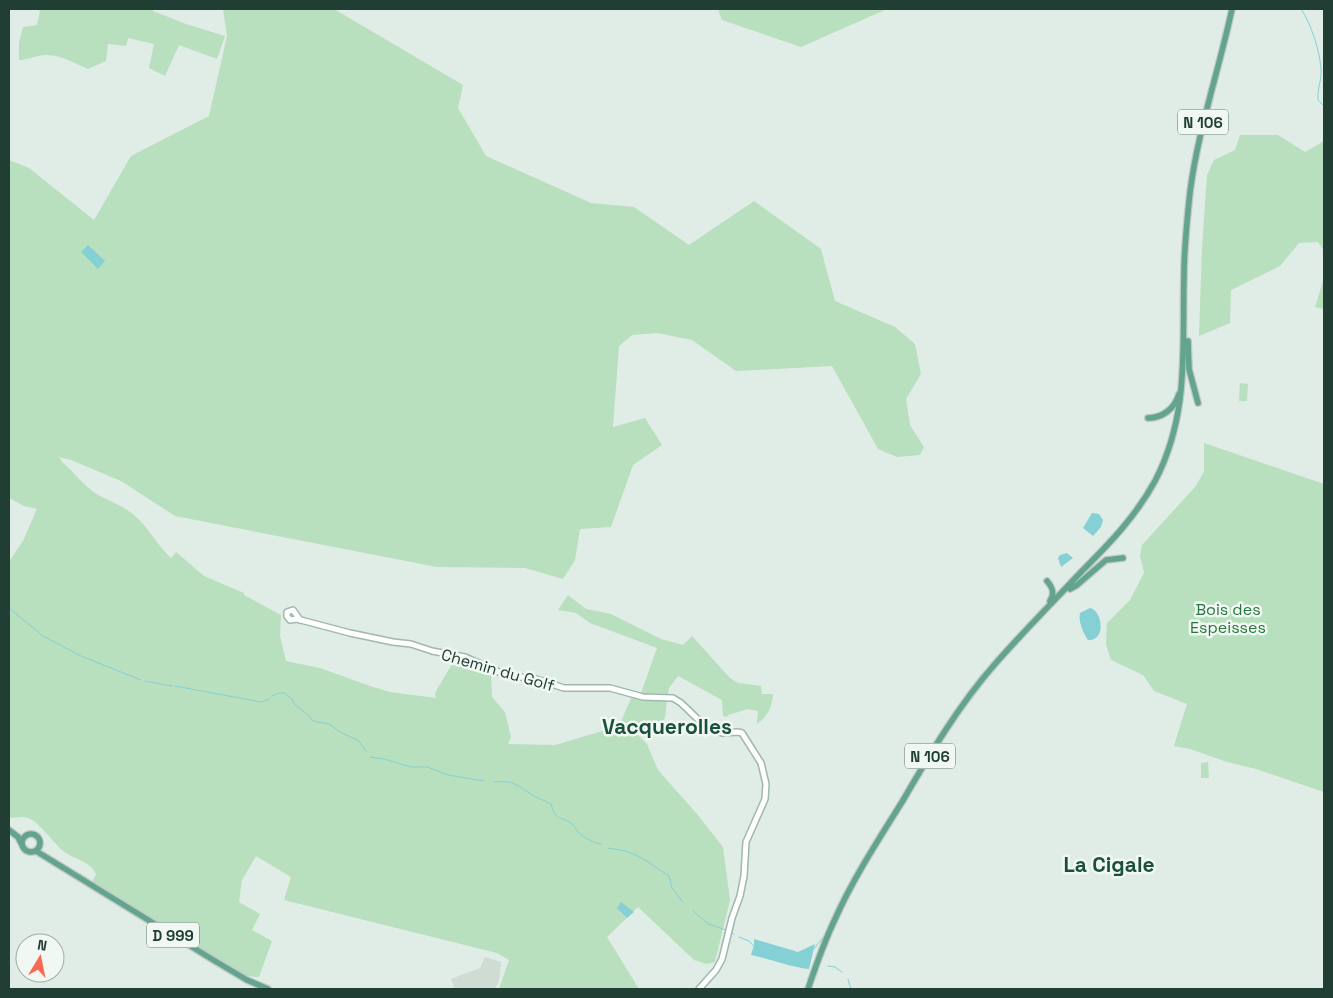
<svg xmlns="http://www.w3.org/2000/svg" width="1333" height="998" font-family="'Space Grotesk',sans-serif">
	<style>
		.built { fill: #cedcd4 }
		.green { fill: #b8dfbe }
		.water { fill: #85d0d5 }
		.lines { fill: none; stroke-linecap: round; stroke-linejoin: round }
		.stream { stroke: #85d0d5; stroke-width: 1 }
		.secondary-casing { stroke: #9eb9ad; stroke-width: 8 }
		.primary-casing { stroke: #c1c9c6; stroke-width: 8 }
		.secondary { stroke: #fff; stroke-width: 5 }
		.primary { stroke: #62a48d; stroke-width: 5.5 }
		.labels { text-anchor: middle; dominant-baseline: central; stroke-width: 5; stroke-linejoin: round; paint-order: stroke }
		.shield { fill: #f1f8f4; stroke: #5f766d; stroke-width: 1 }
		.shield-label { font-size: 15px; font-weight: bold; fill: #203e33 }
		.park-label { font-size: 16px; fill: #27773e; stroke: #f1f8f4 }
		.street-label { font-size: 16px; fill: #203e33; stroke: #f1f8f4 }
		.district-label { font-size: 21px; font-weight: bold; fill: #1a513e; stroke: #f1f8f4 }
	</style>
	<rect width="100%" height="100%" fill="#e0ece6"/>
	<path class="built" d="M485 957 501 962 499 981 495 989H455L451 979 480 968Z"/>
	<g class="green">
		<path d="M35 9H153V11L186 24 225 36 217 59 179 45 165 76 149 68 154 44 128 38 126 46 108 44 106 61 88 69C76 64 61 55 47 55 42 54 26 60 19 60V43L23 27 37 25 40 11Z"/>
		<path d="M223 9H334L463 85 458 108 486 156 591 203 634 207 689 245 754 201 821 249 835 301 895 327 915 344 921 374 906 399 910 425 924 447 920 455 897 457 878 449 832 366 736 371 692 340 657 333 632 335 619 346 613 427 645 418 662 445 633 465 611 527 580 529 575 560 563 579 525 568 437 567 175 516 121 481 71 460 59 457 63 463C74 472 83 485 95 493 108 501 123 505 135 516 149 528 157 545 171 558L176 552 204 576 244 593V595L281 615 280 636 286 661 320 668 370 686 390 692 436 698 435 693 456 657 466 659 491 672 492 697 505 712 511 737 508 744 555 745 606 730 627 729 636 733 647 744 658 770 697 814 723 847 730 900 715 962 706 964 694 960 638 907 607 937 639 989H499L509 960 497 953 284 900 291 877 256 856 242 880 239 902 260 914 252 930 272 941 259 977 245 976 92 883 96 874C91 861 72 859 62 850 54 843 37 820 28 818 23 816 15 818 9 818V562L23 541 37 509 24 506 9 498V160L29 168 94 220 131 156 209 116 227 36Z"/>
		<path d="M718 9H887L801 47 722 20Z"/>
		<path d="M1240 135H1278L1305 152 1324 141V251L1318 242 1299 243 1280 266 1231 290 1230 323 1199 336 1202 248 1207 175 1214 160 1235 150Z"/>
		<path d="M1324 278V309L1315 307Z"/>
		<path d="M1240 383 1248 384 1247 401H1239Z"/>
		<path d="M1204 443 1324 484V792L1256 769 1227 762 1190 749 1174 746 1187 704 1154 691 1143 675 1111 660 1106 644 1107 623 1130 600 1144 573 1140 556 1142 545 1195 487 1204 472Z"/>
		<path d="M568 595 586 609 611 614 661 639 683 645 692 636 730 678 738 683 761 686 762 694H773C772 707 768 716 757 724L758 711 748 709 728 715 727 717 723 716 722 700 678 676 669 688 668 694 641 693 657 648 590 623 576 613 558 610Z"/>
		<path d="M632 696 650 700H667L665 718 648 740 636 730 619 726Z"/>
		<path d="M1208 762 1209 778H1201V763Z"/>
	</g>
	<g class="water">
		<path d="M88 245 105 261 98 269 81 252Z"/>
		<path d="M1092 513 1099 514 1103 520 1101 527 1093 536 1083 528Z"/>
		<path d="M1067 553 1073 558 1061 567 1058 558 1060 555Z"/>
		<path d="M1090 608C1102 610 1107 641 1088 640 1083 633 1078 621 1080 613Z"/>
		<path d="M621 902 634 912 627 918 617 908Z"/>
		<path d="M754 939 798 952 815 944 809 969C789 967 771 959 751 955L754 945Z"/>
	</g>
	<g class="lines">
		<g class="stream">
			<path d="M1301 9C1311 23 1320 52 1321 69 1322 79 1317 89 1318 100L1324 106"/>
			<path d="M9 608 43 636 81 656 141 680"/>
			<path d="M145 681 172 686"/>
			<path d="M175 686 261 702 269 699"/>
			<path d="M272 696 279 693H284L292 699 294 704 307 714 313 721 329 724 342 733 358 740 366 751"/>
			<path d="M370 757 384 759 411 767H427L448 775 484 781"/>
			<path d="M494 782C510 780 517 784 529 793 536 798 544 800 551 804 556 822 559 815 571 823 574 825 576 830 579 833 585 838 593 843 601 844"/>
			<path d="M608 848 626 851 642 858 669 876 672 888 683 902"/>
			<path d="M693 911 708 924 726 930"/>
			<path d="M731 933 734 934"/>
			<path d="M739 937 749 941 755 947"/>
			<path d="M814 949 824 936 836 909"/>
			<path d="M828 966 835 967 842 972"/>
			<path d="M848 979 851 989"/>
		</g>
		<defs>
			<path id="secondary" d="M300 620 293 610 287 612V616L290 620 297 619 350 633 393 642 411 644 432 651 465 657 508 676 533 678 564 688H610L643 697 673 698 681 703 707 728 722 733 738 732 742 733 761 763 766 784 765 799 746 842 744 876 740 896 732 918 722 959 716 970 699 989"/>
			<g id="primary">
				<path d="M1188 341 1189 369 1198 403"/>
				<path d="M1148 418C1163 418 1175 408 1179 394"/>
				<path d="M1047 581C1053 588 1055 594 1050 601"/>
				<path d="M1070 589 1077 585 1106 560 1123 558"/>
				<path d="M9 830 18 837 21 843"/>
				<circle cx="31" cy="843" r="9"/>
				<path d="M36 851 215 961 247 980 268 989"/>
				<path d="M808 989C816 965 825 940 836 917 854 877 879 839 902 802 930 754 958 706 995 664 1023 632 1053 602 1082 571 1110 543 1136 516 1155 481 1190 414 1182 348 1184 275 1184 248 1187 220 1190 192 1198 130 1219 70 1232 9"/>
			</g>
		</defs>
		<use href="#secondary" class="secondary-casing"/>
		<use href="#primary" class="primary-casing"/>
		<use href="#secondary" class="secondary"/>
		<use href="#primary" class="primary"/>
	</g>
	<g class="labels">
		<g class="shield">
			<rect x="1178" y="109.5" width="50" height="25" rx="4"/>
			<rect x="905" y="743.5" width="50" height="25" rx="4"/>
			<rect x="147" y="922.5" width="52" height="25" rx="4"/>
		</g>
		<g class="shield-label">
			<text x="1203" y="122">N 106</text>
			<text x="930" y="756">N 106</text>
			<text x="173" y="935">D 999</text>
		</g>
		<g class="park-label">
			<text x="1228" y="609">Bois des<tspan x="1228" dy="18">Espeisses</tspan></text>
		</g>
		<g class="street-label">
			<text transform="translate(498 670) rotate(16)">Chemin du Golf</text>
		</g>
		<g class="district-label">
			<text x="667" y="726">Vacquerolles</text>
			<text x="1109" y="864">La Cigale</text>
		</g>
	</g>
	<rect width="1333" height="998" fill="none" stroke="#203e33" stroke-width="20"/>
	<g transform="translate(40 958) rotate(10)"><circle r="24" fill="#f1f8f4" stroke="#9daea7"/>
	<path d="M0-4L9 19L0 12L-9 19Z" fill="#fa6950"/>
	<text y="-8" font-size="14" font-weight="bold" text-anchor="middle" fill="#203e33">N</text>
	</g>
</svg>
